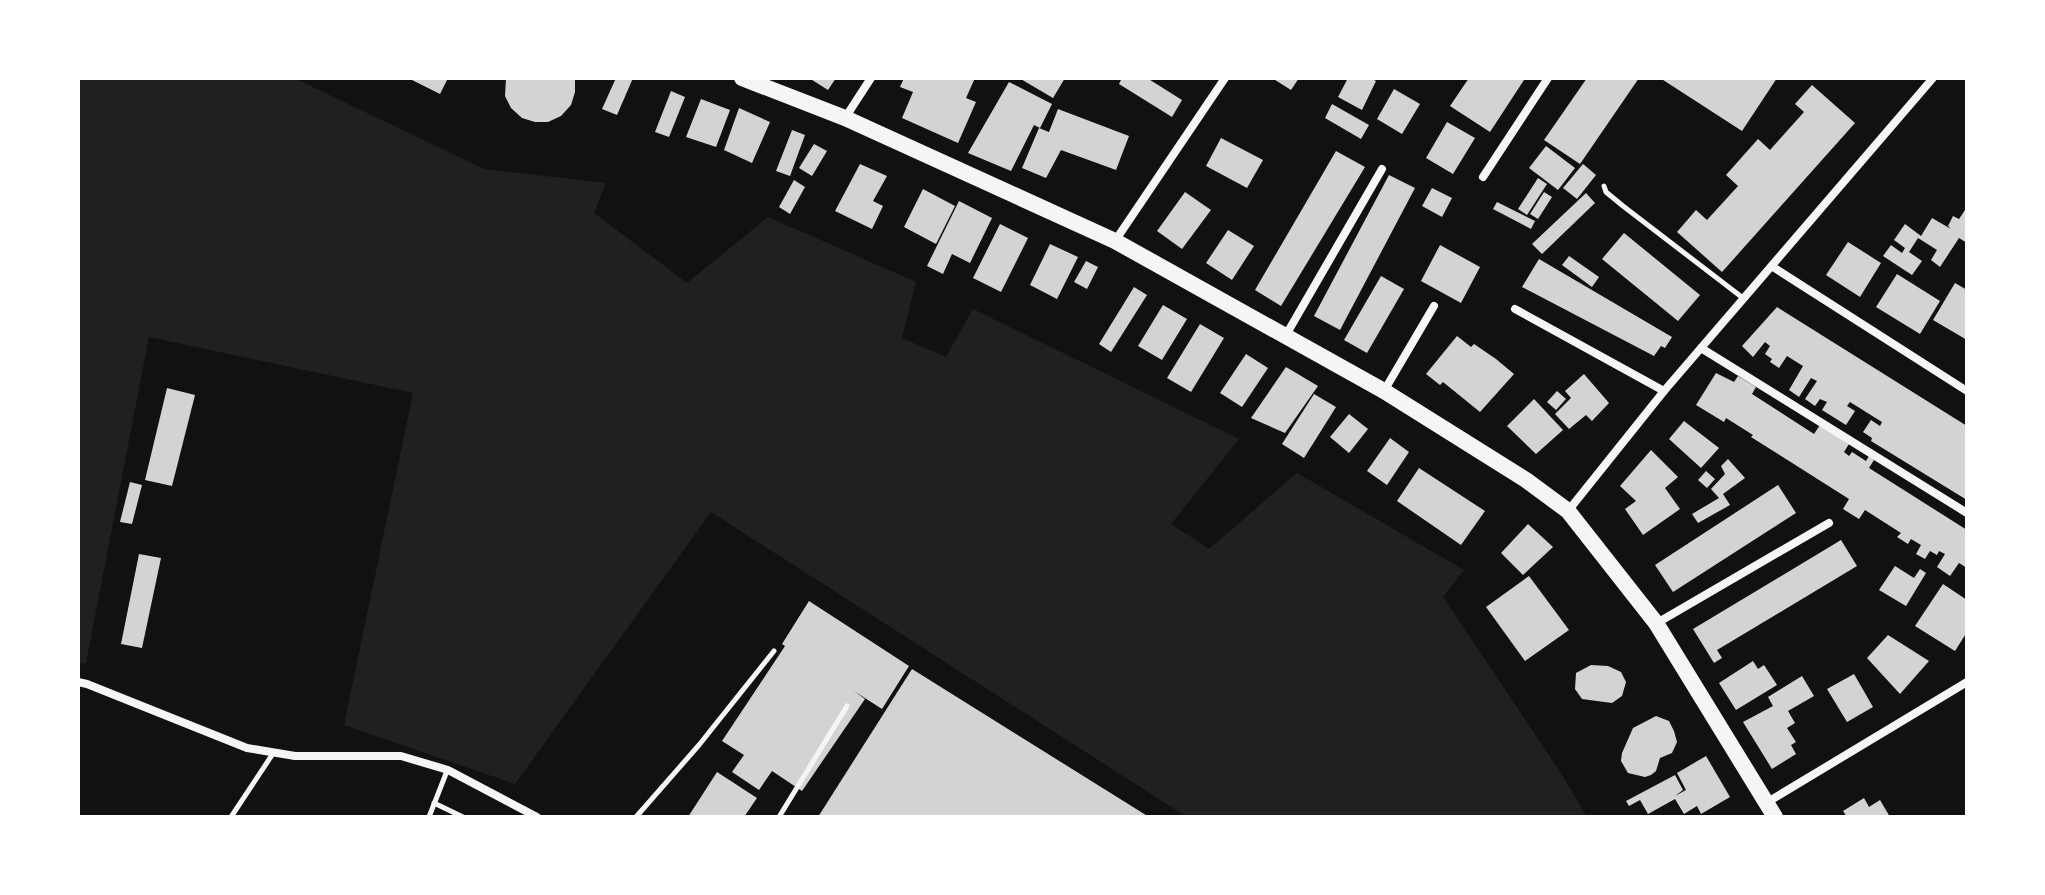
<svg xmlns="http://www.w3.org/2000/svg" width="2045" height="895" font-family="Overpass,sans-serif">
	<style>
		.green { fill: #202020 }
		.building { fill: #d3d3d3 }
		.lines { fill: none; stroke-linecap: round; stroke-linejoin: round }
		.service { stroke: #f5f5f5; stroke-width: 5 }
		.minor { stroke: #f5f5f5; stroke-width: 8 }
		.secondary { stroke: #f5f5f5; stroke-width: 16 }
	</style>
	<rect width="100%" height="100%" fill="#111"/>
	<path class="green" d="M78 78H294L484 169 606 183 594 213 687 283 768 217 916 282 902 338 946 357 973 309 1239 439 1171 524 1209 549 1297 473 1464 570 1443 597 1559 770 1587 817H1187L711 512 515 784 344 725 413 393 149 337 86 663 78 664Z"/>
	<g class="building">
		<path d="M413 78H448L440 94 412 80Z"/>
		<path d="M506 78H575V92L571 105 561 116 548 122H535L522 118 511 108 505 96Z"/>
		<path d="M616 78H633L617 115 602 109Z"/>
		<path d="M809 78H836L828 90Z"/>
		<path d="M904 78H975L966 98 976 102 958 143 902 118 913 92 900 87Z"/>
		<path d="M1019 78H1065L1053 98Z"/>
		<path d="M1122 78H1147L1182 100 1172 117 1119 84Z"/>
		<path d="M1272 78H1299L1291 90Z"/>
		<path d="M1348 78H1370L1376 81 1362 110 1338 97Z"/>
		<path d="M1469 78 1524 80 1490 132 1450 106Z"/>
		<path d="M1587 78H1639L1580 164 1544 140Z"/>
		<path d="M1660 78H1777L1742 131Z"/>
		<path d="M1009 82 1052 104 1040 128 1034 125 1011 171 968 153Z"/>
		<path d="M1812 85 1855 123 1722 272 1677 232 1696 210 1707 220 1738 186 1726 175 1758 139 1770 150 1804 112 1795 104Z"/>
		<path d="M1394 89 1420 104 1402 134 1377 119Z"/>
		<path d="M671 91 685 97 669 137 655 132Z"/>
		<path d="M701 99 730 110 716 147 686 137Z"/>
		<path d="M1332 104 1369 125 1361 139 1325 118Z"/>
		<path d="M739 108 770 122 752 163 724 150Z"/>
		<path d="M1058 109 1129 136 1116 170 1061 150 1046 178 1022 168 1039 128 1049 132Z"/>
		<path d="M1447 122 1475 138 1453 174 1426 158Z"/>
		<path d="M792 130 805 135 790 176 776 171Z"/>
		<path d="M1221 138 1263 160 1247 188 1206 166Z"/>
		<path d="M814 144 827 151 812 176 799 168Z"/>
		<path d="M1546 146 1575 168 1558 190 1529 168Z"/>
		<path d="M1336 151 1365 167 1281 306 1255 290Z"/>
		<path d="M860 164 887 176 873 201 883 206 872 229 835 211Z"/>
		<path d="M1583 164 1596 175 1577 199 1563 188Z"/>
		<path d="M1389 175 1415 188 1340 330 1314 316Z"/>
		<path d="M1538 178 1547 184 1527 215 1518 209Z"/>
		<path d="M794 180 805 187 790 214 779 207Z"/>
		<path d="M1432 188 1452 198 1442 217 1422 206Z"/>
		<path d="M923 189 955 206 936 244 904 227Z"/>
		<path d="M1185 192 1211 210 1182 249 1157 231Z"/>
		<path d="M1544 192 1552 197 1538 219 1530 214Z"/>
		<path d="M1586 193 1595 203 1542 254 1532 244Z"/>
		<path d="M959 201 992 218 970 263 952 254 943 274 927 266Z"/>
		<path d="M1497 202 1535 221 1531 229 1493 209Z"/>
		<path d="M1965 210 1967 211V243L1959 238 1940 267 1931 260 1937 250 1918 238 1909 252 1922 261 1912 275 1883 256 1891 245 1902 253 1905 248 1894 240 1905 224 1921 236 1932 218 1951 229 1948 226 1953 216 1959 219Z"/>
		<path d="M1000 224 1028 238 1001 292 973 278Z"/>
		<path d="M1228 230 1254 246 1232 280 1206 263Z"/>
		<path d="M1624 233 1700 295 1678 321 1602 259Z"/>
		<path d="M1848 242 1881 263 1860 297 1826 275Z"/>
		<path d="M1050 244 1078 257 1057 299 1030 285Z"/>
		<path d="M1440 245 1480 267 1461 303 1421 281Z"/>
		<path d="M1569 256 1599 277 1592 287 1562 265Z"/>
		<path d="M1539 259 1672 337 1665 348 1661 346 1654 356 1522 287Z"/>
		<path d="M1086 261 1098 267 1087 289 1074 282Z"/>
		<path d="M1897 274 1940 301 1920 334 1876 307Z"/>
		<path d="M1381 276 1404 289 1367 353 1344 340Z"/>
		<path d="M1955 283 1967 290V340L1933 320Z"/>
		<path d="M1134 287 1147 295 1111 352 1099 344Z"/>
		<path d="M1163 305 1187 319 1162 360 1138 346Z"/>
		<path d="M1777 307 1967 426V500L1871 441 1872 438 1863 432 1871 420 1880 426 1882 422 1850 402 1847 406 1855 411 1846 425 1822 410 1827 402 1820 399 1815 406 1805 399 1817 381 1811 378 1799 397 1789 390 1803 366 1787 356 1779 368 1770 362 1772 359 1765 354 1770 346 1765 342 1753 357 1742 346Z"/>
		<path d="M1200 324 1224 338 1191 392 1167 378Z"/>
		<path d="M1457 336 1471 347 1474 344 1496 359 1514 374 1480 412 1443 382 1440 385 1426 374Z"/>
		<path d="M1246 354 1268 368 1242 407 1220 393Z"/>
		<path d="M1286 367 1318 386 1285 433 1251 418Z"/>
		<path d="M1716 373 1734 382 1738 376 1756 387 1752 394 1814 434 1820 425 1849 444 1844 452 1849 456 1852 452 1866 461 1869 456 1874 460 1869 468 1967 530V568L1959 563 1950 576 1937 567 1945 554 1939 551 1937 555 1930 551 1925 559 1916 554 1921 545 1911 539 1908 544 1897 537 1901 533 1865 510 1859 519 1843 509 1849 499 1751 437 1753 435 1734 423 1726 418 1724 422 1696 405Z"/>
		<path d="M1584 374 1609 403 1592 421 1586 415 1569 429 1555 414 1571 398 1565 391Z"/>
		<path d="M167 388 195 395 172 486 145 480Z"/>
		<path d="M1557 391 1566 399 1556 410 1547 402Z"/>
		<path d="M1314 394 1336 407 1304 458 1282 444Z"/>
		<path d="M1534 399 1563 430 1536 454 1507 426Z"/>
		<path d="M1349 414 1368 429 1349 453 1330 437Z"/>
		<path d="M1684 421 1719 448 1701 468 1669 439Z"/>
		<path d="M1390 438 1409 452 1387 485 1367 471Z"/>
		<path d="M1651 450 1678 477 1665 488 1680 509 1643 535 1625 509 1636 501 1620 486Z"/>
		<path d="M1728 459 1745 478 1723 494 1730 505 1698 523 1692 514 1719 498 1711 489 1725 474 1721 466Z"/>
		<path d="M1419 468 1485 511 1461 545 1397 501Z"/>
		<path d="M1706 471 1715 479 1707 488 1698 480Z"/>
		<path d="M130 482 142 485 132 524 120 522Z"/>
		<path d="M1778 485 1796 513 1673 592 1655 565Z"/>
		<path d="M1528 524 1553 547 1523 575 1501 553Z"/>
		<path d="M1841 540 1857 566 1717 650 1722 658 1714 663 1693 629Z"/>
		<path d="M139 554 161 558 142 648 121 644Z"/>
		<path d="M1895 566 1914 578 1920 569 1926 573 1906 606 1879 590Z"/>
		<path d="M1529 576 1569 630 1525 661 1486 607Z"/>
		<path d="M1943 584 1967 600V632L1955 651 1915 626Z"/>
		<path d="M809 601 909 666 882 709 854 691 865 699 802 791 772 771 759 790 732 772 744 755 722 741 785 646 782 644Z"/>
		<path d="M1888 635 1929 661 1900 694 1867 658Z"/>
		<path d="M1753 661 1758 669 1764 665 1777 685 1736 710 1719 683Z"/>
		<path d="M1591 665 1608 666 1621 672 1626 682 1622 696 1612 703 1582 699 1575 689 1576 673Z"/>
		<path d="M912 669 1149 817H818Z"/>
		<path d="M1854 674 1873 707 1847 722 1827 689Z"/>
		<path d="M1802 676 1814 696 1788 711 1795 723 1787 728 1796 742 1791 745 1796 754 1772 769 1743 722 1773 706 1768 697Z"/>
		<path d="M1656 716 1669 721 1674 731 1677 742 1672 753 1660 758 1656 771 1651 775 1645 777 1628 773 1621 761 1622 753 1633 728Z"/>
		<path d="M1706 756 1730 797 1701 814 1697 806 1684 814 1675 799 1648 814 1640 800 1629 806 1626 801 1675 775 1683 790 1675 796 1686 790 1677 773Z"/>
		<path d="M717 772 757 798 744 817H688Z"/>
		<path d="M1864 798 1869 807 1880 800 1890 817H1847L1843 811Z"/>
	</g>
	<g class="lines">
		<g class="service">
			<path d="M1604 186 1606 192 1623 206 1743 298"/>
			<path d="M434 803 463 817"/>
			<path d="M231 817 274 752"/>
			<path d="M429 817 447 771"/>
			<path d="M636 817 699 745 774 651"/>
			<path d="M779 817 847 706"/>
		</g>
		<g class="minor">
			<path d="M845 118 871 78"/>
			<path d="M1483 177 1548 78"/>
			<path d="M1115 241 1225 78"/>
			<path d="M1773 267 1967 391"/>
			<path d="M1515 309 1664 391"/>
			<path d="M1286 335 1382 169"/>
			<path d="M1701 348 1967 513"/>
			<path d="M1384 391 1434 306"/>
			<path d="M1568 511 1664 391 1933 78"/>
			<path d="M1657 623 1829 523"/>
			<path d="M78 682 87 684 247 748 295 756H401L448 770 537 817"/>
			<path d="M1766 803 1967 682"/>
		</g>
		<path class="secondary" d="M742 78 845 118 1115 241 1384 391 1526 480 1568 511 1656 623 1775 817"/>
	</g>
	<rect width="2045" height="895" fill="none" stroke="#ffffff" stroke-width="160"/>
</svg>
